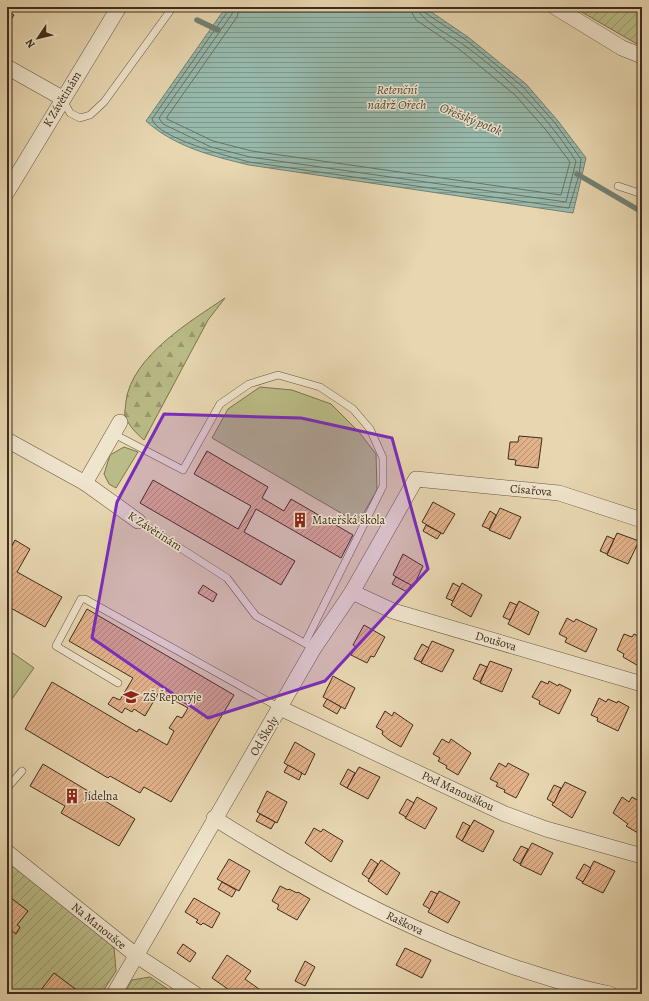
<svg xmlns="http://www.w3.org/2000/svg" width="649" height="1001" font-family="Alegreya,serif">
	<style>
		.green { fill: #babc87; stroke: #7c7452 }
		.forest { fill: url(#forest-firs); stroke: #7c7452 }
		.garden { fill: url(#garden-furrows); stroke: #7c7452 }
		.water { fill: url(#water-rules); stroke: #738173 }
		.lines { fill: none; stroke-linecap: round; stroke-linejoin: round }
		.shore { stroke: #6a7364; stroke-width: 1 }
		.stream { stroke: #738173; stroke-width: 5.5 }
		.building { fill: url(#building-hatch); stroke: #3e2d1d }
		.lane-casing { stroke: #685742; stroke-width: 8 }
		.street-casing { stroke: #685742; stroke-width: 16 }
		.lane { stroke: #efe4cc; stroke-width: 7 }
		.street { stroke: #efe4cc; stroke-width: 15 }
		.marked { fill: #7b2cbf; fill-opacity: 0.2; stroke: #7b2cbf; stroke-width: 3; stroke-linejoin: round }
		.labels { text-anchor: middle; dominant-baseline: central; stroke-width: 3; stroke-linejoin: round; paint-order: stroke }
		.street-label { font-size: 12px; fill: #3e2d1d; stroke: #efe4cc }
		.poi-label { font-size: 12px; fill: #3e2d1d; stroke: #efe4cc; text-anchor: start }
		.water-label { font-size: 13px; font-style: italic; fill: #50493a; stroke: #efe4cc }
	</style>
	<defs>
		<pattern id="forest-firs" width="22" height="20" patternUnits="userSpaceOnUse"><rect width="22" height="20" fill="#babc87"/><path d="M5 1l3.5 6h-7zM16 11l3.5 6h-7z" fill="#99996e"/></pattern>
		<pattern id="garden-furrows" width="10" height="10" patternUnits="userSpaceOnUse"><rect width="10" height="10" fill="#babc87"/><path d="M-1 1l2-2M0 10L10 0M9 11l2-2" fill="none" stroke="#99996e"/></pattern>
		<pattern id="water-rules" width="6" height="5" patternUnits="userSpaceOnUse"><rect width="6" height="5" fill="#97b9ac"/><path d="M0 2.5h6" fill="none" stroke="#7d978b"/></pattern>
		<pattern id="building-hatch" width="6" height="6" patternUnits="userSpaceOnUse"><rect width="6" height="6" fill="#e2b28a"/><path d="M-1 1l2-2M0 6l6-6M5 7l2-2" fill="none" stroke="#b99170"/></pattern>
	</defs>
	<rect width="100%" height="100%" fill="#e7d6b0"/>
	<filter id="stains"><feTurbulence type="fractalNoise" baseFrequency=".005" numOctaves="4"/><feColorMatrix values="0 0 0 0 .2 0 0 0 0 .09 0 0 0 0 .02 0 0 0 .5 -.17"/></filter>
	<radialGradient id="worn" r=".72"><stop offset=".6" stop-color="#630" stop-opacity="0"/><stop offset="1" stop-color="#630" stop-opacity=".3"/></radialGradient>
	<g class="green">
		<path d="M260 387 292 390 331 404 359 432 376 454 377 490 358 523 212 438 228 409Z"/>
		<path d="M124 447 138 452 116 488 109 484 104 474 110 455Z"/>
		<path d="M7 649 34 668 7 706Z"/>
	</g>
	<path class="forest" d="M225 298 208 320 144 440C136 433 129 426 125 416 124 412 126 406 126 401 132 356 191 321 225 298Z"/>
	<g class="garden">
		<path d="M573 7H642V47Z"/>
		<path d="M7 860 114 947 116 971 101 994H82L54 973 41 991 44 994H7V937L12 931 16 933 20 927 17 925 28 911 7 895Z"/>
		<path d="M150 977 175 994H124L132 980Z"/>
	</g>
	<path class="water" d="M226 7H424L468 37 526 84 558 121 586 158 573 213 249 165C212 156 175 147 146 121Z"/>
	<g class="lines">
		<g class="shore">
			<path d="M229 7 228 11 152 119C157 138 231 157 249 162L569 208 579 175 581 159 555 123 523 87 466 40 424 12 422 7"/>
			<path d="M234 7 232 14 159 118 163 124 211 147 250 157 566 202 576 161C546 114 506 75 461 43 451 36 418 19 417 7"/>
			<path d="M240 7 237 17 167 117V119L213 141 252 151 561 195 570 162 546 130 515 95 459 49 416 20 412 13 411 7"/>
		</g>
		<g class="stream">
			<path d="M197 20 218 30"/>
			<path d="M577 174 642 212"/>
		</g>
	</g>
	<g class="building">
		<path d="M7 11 14 15 7 26Z"/>
		<path d="M519 436 542 438 538 468 515 465 516 460 508 459 510 442H518Z"/>
		<path d="M207 451 268 487 262 498 284 511 291 499 353 535 341 558 256 509 244 532 295 561 281 585 140 503 153 480 238 529 251 506 194 474Z"/>
		<path d="M433 502 455 514 443 534 422 522Z"/>
		<path d="M500 508 521 517 510 539 489 530Z"/>
		<path d="M490 511 496 515 489 529 482 526Z"/>
		<path d="M426 525 441 533 437 539 423 531Z"/>
		<path d="M617 533 639 541 628 564 607 555Z"/>
		<path d="M607 536 614 539 607 554 600 551Z"/>
		<path d="M15 540 30 549 17 572 62 597 45 627 7 606V555Z"/>
		<path d="M403 554 423 566 413 587 393 575Z"/>
		<path d="M396 577 411 585 407 592 392 584Z"/>
		<path d="M453 583 460 587 453 601 446 598Z"/>
		<path d="M462 583 482 595 471 617 451 605Z"/>
		<path d="M203 585 217 594 213 602 198 593Z"/>
		<path d="M519 601 539 612 529 635 508 624Z"/>
		<path d="M510 602 517 605 510 620 503 617Z"/>
		<path d="M87 609 234 695 171 802 144 787 140 793 110 776 108 778 25 729 52 682 137 732 139 729 167 745 174 731 169 728 177 716 182 718 188 708 159 692 145 716 134 709 132 712 125 708 122 713 108 704 113 697 120 700 133 678 69 641Z"/>
		<path d="M567 618 574 622 576 619 597 629 586 652 565 642 567 638 559 634Z"/>
		<path d="M364 625 385 637 374 657 371 656 367 663 351 655 356 647 353 645Z"/>
		<path d="M624 634 632 637 634 634 642 638V668L623 657 624 654 617 650Z"/>
		<path d="M432 641 454 650 442 672 421 663Z"/>
		<path d="M422 644 429 648 421 662 414 659Z"/>
		<path d="M490 661 512 669 502 692 480 683Z"/>
		<path d="M480 664 487 667 480 682 473 679Z"/>
		<path d="M333 676 355 688 345 709 323 697Z"/>
		<path d="M541 681 548 684 549 681 558 686 559 684 571 690 559 714 539 704 540 701 532 697Z"/>
		<path d="M599 698 606 702 608 699 617 703 618 701 629 707 618 731 597 721 598 718 591 715Z"/>
		<path d="M327 699 341 707 337 714 323 706Z"/>
		<path d="M385 711 392 716 394 712 413 725 401 747 389 740 382 734 383 731 376 727Z"/>
		<path d="M442 739 449 743 451 739 471 753 458 775 446 768 447 766 438 761 440 758 433 754Z"/>
		<path d="M295 742 315 754 305 775 284 763Z"/>
		<path d="M499 763 506 767 508 763 529 774 516 798 504 792 505 790 496 786 498 783 490 779Z"/>
		<path d="M43 764 135 819 119 846 61 813 65 806 30 786Z"/>
		<path d="M288 765 302 773 299 780 284 772Z"/>
		<path d="M359 767 380 777 368 799 347 788Z"/>
		<path d="M348 769 355 773 347 788 340 784Z"/>
		<path d="M565 782 586 792 572 818 552 805Z"/>
		<path d="M554 785 561 788 554 803 547 799Z"/>
		<path d="M267 791 287 802 277 823 257 812Z"/>
		<path d="M417 797 437 808 425 829 405 818Z"/>
		<path d="M622 797 629 802 632 797 641 802 642 800V826L638 833 626 826 628 824 613 813Z"/>
		<path d="M407 799 414 803 406 817 399 813Z"/>
		<path d="M260 814 275 822 271 829 256 821Z"/>
		<path d="M474 820 494 831 483 852 462 841Z"/>
		<path d="M463 822 470 826 462 841 456 837Z"/>
		<path d="M314 828 321 832 323 829 343 841 331 862 305 843Z"/>
		<path d="M532 843 553 853 541 875 520 865Z"/>
		<path d="M521 846 528 849 520 864 513 860Z"/>
		<path d="M229 859 250 871 239 891 217 879Z"/>
		<path d="M371 859 378 864 369 879 362 874Z"/>
		<path d="M381 860 400 873 387 895 368 881Z"/>
		<path d="M594 861 615 871 603 893 582 883Z"/>
		<path d="M584 864 591 868 583 882 576 878Z"/>
		<path d="M222 882 236 890 232 897 218 889Z"/>
		<path d="M280 886 288 890 289 889 297 893 298 892 310 899 297 920 277 909 279 905 272 901Z"/>
		<path d="M431 891 438 894 430 909 423 905Z"/>
		<path d="M439 891 460 902 448 923 428 912Z"/>
		<path d="M7 895 28 911 17 925 20 927 16 934 12 931 7 937Z"/>
		<path d="M194 898 220 913 212 928 203 923 201 925 196 922 198 920 185 912Z"/>
		<path d="M183 944 196 953 190 962 177 953Z"/>
		<path d="M405 948 431 960 422 978 396 965Z"/>
		<path d="M227 955 251 971 245 979 259 989 256 994H235L212 978Z"/>
		<path d="M305 961 315 967 305 986 295 981Z"/>
		<path d="M54 973 82 994H44L40 991Z"/>
	</g>
	<g class="lines">
		<defs>
			<g id="lane">
				<path d="M63 100 70 113 80 118 90 115 104 102 173 7"/>
				<path d="M618 186 642 194"/>
				<path d="M114 434 183 470 220 404 249 384 278 375 320 387 353 409 370 429 383 458V486L305 643"/>
				<path d="M138 521 227 578 256 616 308 645"/>
				<path d="M118 683 56 646 81 599H85L280 708"/>
				<path d="M7 788 22 771"/>
			</g>
			<g id="street">
				<path d="M555 7 622 48 642 56"/>
				<path d="M7 67 62 98"/>
				<path d="M7 192 119 7"/>
				<path d="M7 440 85 483 138 521"/>
				<path d="M85 483 120 422"/>
				<path d="M352 592 393 611 642 684"/>
				<path d="M280 708 505 814 546 829 642 856"/>
				<path d="M214 818C309 878 408 931 514 967 545 977 577 988 610 994"/>
				<path d="M7 852 137 956 195 994"/>
				<path d="M114 994 314 648 352 592 416 479 559 493 642 520"/>
			</g>
		</defs>
		<use href="#lane" class="lane-casing"/>
		<use href="#street" class="street-casing"/>
		<use href="#lane" class="lane"/>
		<use href="#street" class="street"/>
	</g>
	<path class="marked" d="M164 414 301 418 392 438 428 569 325 681 208 718 92 638 117 502Z"/>
	<defs>
		<symbol id="building-bare" viewBox="-9 -9 18 18"><path d="M-4-6H4V6H1V3H-1V6H-4ZM-2.5-4.3h1.7v1.8h-1.7ZM.8-4.3h1.7v1.8H.8ZM-2.5-1h1.7V.8h-1.7ZM.8-1h1.7V.8H.8Z" fill="#8f2418" stroke="#efe4cc" stroke-width="2.5" paint-order="stroke"/></symbol>
		<symbol id="school-bare" viewBox="-9 -9 18 18"><path d="M0-5L7-2L0 1L-7-2ZM-4 1L0 2.5L4 1V4Q0 6-4 4Z" fill="#8f2418" stroke="#efe4cc" stroke-width="2.5" paint-order="stroke"/></symbol>
	</defs>
	<g fill-rule="evenodd">
		<use href="#building-bare" x="289" y="509" width="22" height="22"/>
		<use href="#school-bare" x="120" y="686" width="22" height="22"/>
		<use href="#building-bare" x="61" y="785" width="22" height="22"/>
	</g>
	<g class="labels">
		<g class="street-label">
			<text transform="translate(62 99) rotate(-59)">K Závětinám</text>
			<text transform="translate(531 490) rotate(5)">Císařova</text>
			<text transform="translate(155 531) rotate(33)">K Závětinám</text>
			<text transform="translate(496 641) rotate(16)">Doušova</text>
			<text transform="translate(264 736) rotate(-59)">Od Školy</text>
			<text transform="translate(458 791) rotate(25)">Pod Manouškou</text>
			<text transform="translate(405 923) rotate(26)">Raškova</text>
			<text transform="translate(99 926) rotate(39)">Na Manoušce</text>
		</g>
		<g class="poi-label">
			<text x="312" y="520">Mateřská škola</text>
			<text x="143" y="697">ZŠ Řeporyje</text>
			<text x="84" y="796">Jídelna</text>
		</g>
		<g class="water-label">
			<text x="397" y="89">Retenční<tspan x="397" dy="15">nádrž Ořech</tspan></text>
			<text transform="translate(471 119) rotate(22)">Ořešský potok</text>
		</g>
	</g>
	<rect width="649" height="1001" fill="none" stroke="#e7d6b0" stroke-width="24"/>
	<rect x="8" y="8" width="633" height="985" fill="none" stroke="#3e2d1d" stroke-width="2"/>
	<rect x="12" y="12" width="625" height="977" fill="none" stroke="#3e2d1d"/>
	<g transform="translate(38 38) rotate(235)" stroke="#efe4cc" stroke-width="3" paint-order="stroke">
	<path d="M0-3L7 15L0 10L-7 15Z" fill="#3e2d1d"/>
	<text y="-6" font-size="11" font-weight="bold" text-anchor="middle" fill="#3e2d1d">N</text>
	</g>
	<rect width="100%" height="100%" filter="url(#stains)"/>
	<rect width="100%" height="100%" fill="url(#worn)"/>
</svg>
